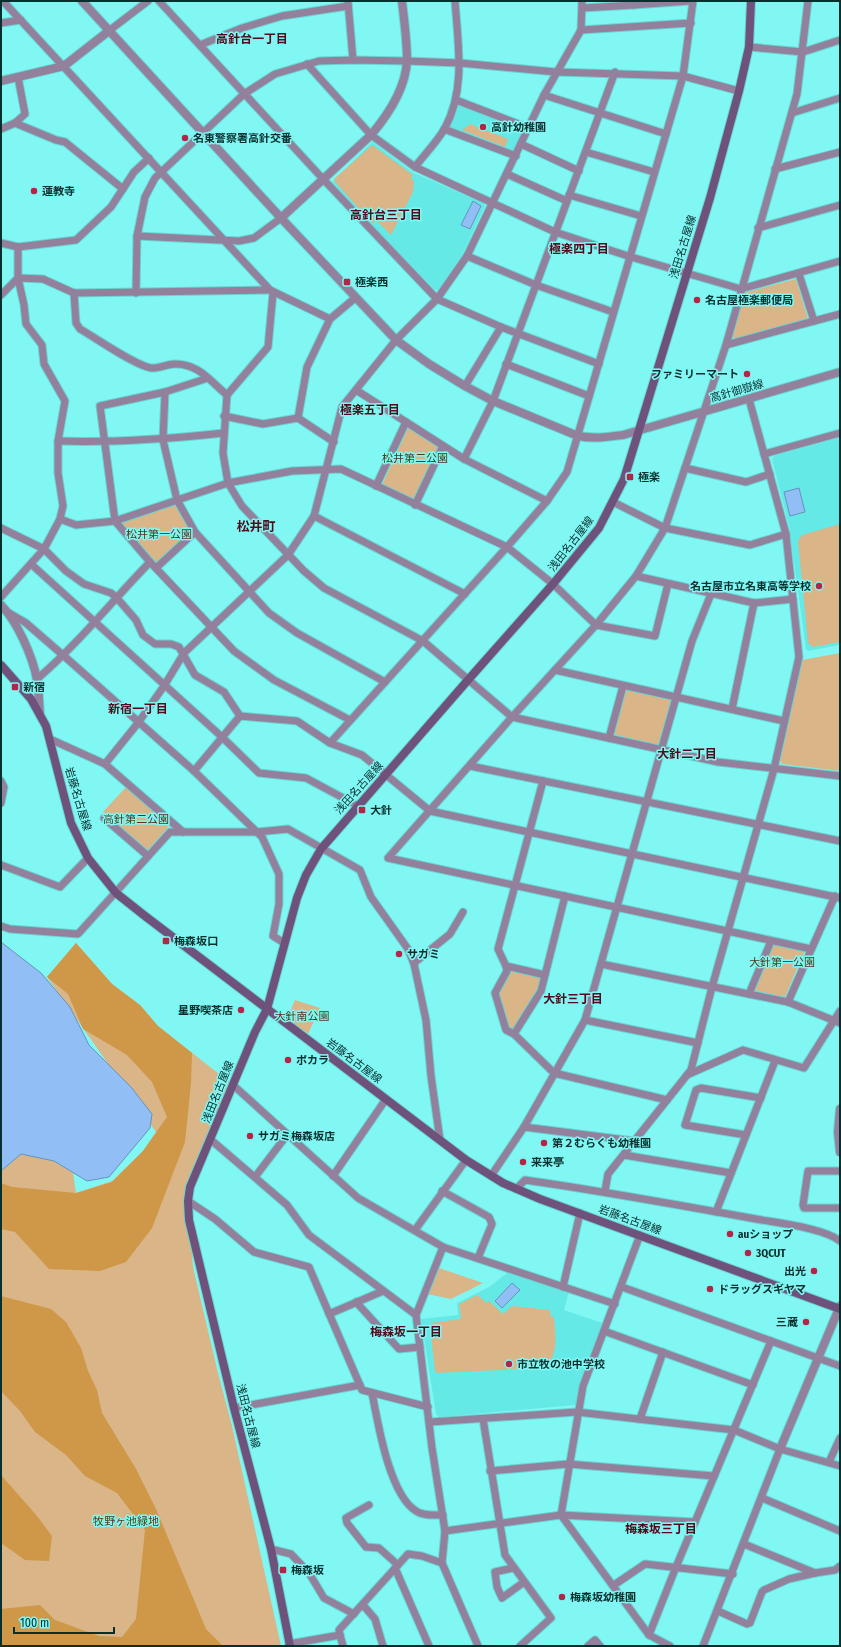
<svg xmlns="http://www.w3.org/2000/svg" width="841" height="1647" font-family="'Fira Sans Condensed','Noto Sans JP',sans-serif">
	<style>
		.built { fill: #65e9e7 }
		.green { fill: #d9b587 }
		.forest { fill: #cf9748 }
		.water { fill: #90bef5; stroke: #6793b9 }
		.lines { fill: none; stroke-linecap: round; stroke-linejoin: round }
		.minor-casing { stroke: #6bd3d0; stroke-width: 9 }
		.tertiary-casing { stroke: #6bd3d0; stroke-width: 10 }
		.secondary-casing { stroke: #6bd3d0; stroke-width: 10 }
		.minor { stroke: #93809d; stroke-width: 7 }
		.tertiary { stroke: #93809d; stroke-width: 8 }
		.secondary { stroke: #6e527c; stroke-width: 8 }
		.poi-dot { fill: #b52346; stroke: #81f7f4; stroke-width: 1.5 }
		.labels { text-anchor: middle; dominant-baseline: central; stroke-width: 3; stroke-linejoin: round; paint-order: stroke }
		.poi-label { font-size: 11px; font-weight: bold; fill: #072f2e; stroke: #81f7f4; text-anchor: start }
		.street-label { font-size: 11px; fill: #072f2e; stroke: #81f7f4 }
		.park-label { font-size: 11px; fill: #513918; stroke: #81f7f4 }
		.neighbourhood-label { font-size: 12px; font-weight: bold; fill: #510b1b; stroke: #81f7f4 }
		.quarter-label { font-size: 13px; font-weight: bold; fill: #510b1b; stroke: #81f7f4 }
	</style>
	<rect width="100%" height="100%" fill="#81f7f4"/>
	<g class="built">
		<path d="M460 105 521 128 522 132 513 151 450 128 449 125 457 106Z"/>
		<path d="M372 142 412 172 483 203 485 206 462 255 438 290H435L386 241 332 182Z"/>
		<path d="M840 438V645L808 651 806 649 789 526 772 459 774 456Z"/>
		<path d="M511 1272 569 1292 564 1310 605 1324 576 1405 439 1417 436 1414 421 1319 458 1315 457 1303 489 1287 507 1273Z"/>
	</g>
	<g class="green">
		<path d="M470 124 508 139 505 147 462 130Z"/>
		<path d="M372 145 413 175 411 179 414 181 413 192 391 235 377 221 372 223 335 182 334 179Z"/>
		<path d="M796 279 808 319 735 339 731 335 743 293Z"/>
		<path d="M408 428 440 448 416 498 413 499 382 485Z"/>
		<path d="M176 504 193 533 156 568 119 522Z"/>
		<path d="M840 524V642L813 647 808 643 798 541 802 535Z"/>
		<path d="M840 653V771L782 764 780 760 802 660Z"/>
		<path d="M625 688 671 700 659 746 613 734Z"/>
		<path d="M126 787 169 826 147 851 103 812Z"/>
		<path d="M76 943 112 984 140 1005 158 1026 233 1085 188 1201 193 1267 218 1373 232 1426 281 1646H1V1171L21 1154 54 1161 73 1173 76 1193 112 1181 143 1151 156 1132 47 977Z"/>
		<path d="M772 943 805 950 785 997 753 990Z"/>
		<path d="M512 970 541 976 538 989 513 1029 509 1028 498 993Z"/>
		<path d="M295 1000 320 1008 308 1034 286 1021Z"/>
		<path d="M439 1268 483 1283 451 1299 427 1294Z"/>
		<path d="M477 1295 487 1303 489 1301 503 1314 512 1306 550 1310 551 1317H554C555 1335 560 1358 542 1368L437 1373 435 1371 431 1336 433 1333 431 1323 461 1319 459 1304Z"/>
	</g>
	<g class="forest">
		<path d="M76 943 112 984 140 1005 158 1026 192 1053 191 1083 185 1142 152 1228 126 1262 100 1271 49 1269 15 1232 1 1229V1183L12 1187 76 1193 112 1182 143 1151 167 1117 152 1082 127 1055 83 1029 68 994 47 977Z"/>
		<path d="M1 1296 51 1309 66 1322 81 1348 88 1371 97 1390 102 1413 136 1469 156 1509 206 1629 223 1646H1V1609L40 1605 55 1620 99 1636 122 1637 136 1619 145 1530 117 1493 85 1476 66 1455 35 1432 20 1411 1 1391Z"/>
		<path d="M1 1475 37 1516 52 1536 49 1561 25 1560 1 1543Z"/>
	</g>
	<g class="water">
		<path d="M473 201 481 206 470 229 461 225Z"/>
		<path d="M799 488 805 512 790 516 784 492Z"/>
		<path d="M1 942 41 973 70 1007 89 1045 131 1087 152 1114 150 1128 109 1177 87 1181 54 1161 21 1154 1 1171Z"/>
		<path d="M512 1283 520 1290 502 1308 495 1301Z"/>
	</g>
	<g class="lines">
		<defs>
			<g id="minor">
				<path d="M3 1 270 290 330 319"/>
				<path d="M159 1 323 179 437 299 501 327 599 364"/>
				<path d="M634 1V5L690 1"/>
				<path d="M808 1 797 94 726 345 665 528 636 576 596 625 512 717 388 858 811 949"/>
				<path d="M348 2 353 60"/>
				<path d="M583 8 634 5"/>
				<path d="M1 23 21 20"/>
				<path d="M110 30 148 1"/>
				<path d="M581 30 691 23"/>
				<path d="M200 45 242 28 282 16 348 6"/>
				<path d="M749 47 803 52 840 40"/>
				<path d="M307 64 371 135 415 167 555 232 631 257 741 289 840 261"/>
				<path d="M544 95 666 134"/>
				<path d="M456 100 529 128"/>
				<path d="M792 113 840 98"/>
				<path d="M15 123 56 140 65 142 123 189"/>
				<path d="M1 129 15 123 25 114 18 77"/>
				<path d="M444 129 516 156"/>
				<path d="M521 144 579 171"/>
				<path d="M586 152 654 172"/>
				<path d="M415 167C424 155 437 142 445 128 466 89 458 44 455 1"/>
				<path d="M775 169 840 152"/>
				<path d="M507 174 567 201"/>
				<path d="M569 195 641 216"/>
				<path d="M758 228 840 205"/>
				<path d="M137 236 239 241 254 238 281 218"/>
				<path d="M1 243 18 247 76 240 111 207 134 172 149 158"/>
				<path d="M467 256 536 285 613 312"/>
				<path d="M799 274 814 321"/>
				<path d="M74 293 76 323 80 329C96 338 134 365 151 368 158 369 167 364 175 364 199 364 209 380 227 395"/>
				<path d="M136 293 137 236 145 197 155 178 244 94 275 74 319 61 353 60 407 61 460 63 556 72 683 76 739 91"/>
				<path d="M273 293 268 347 227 395 223 453 228 483 242 506 304 571 324 588 423 641 512 717 718 762 840 776"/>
				<path d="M1 295 18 278V247"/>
				<path d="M726 345 840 314"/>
				<path d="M506 364 589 396"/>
				<path d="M208 378 165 392 100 406 115 521 150 562 234 651 274 680 350 720"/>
				<path d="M465 386 501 327"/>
				<path d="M356 390 464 459 547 501"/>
				<path d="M165 392 163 440 177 500 195 532 269 613 297 633 385 682"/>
				<path d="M224 416 263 424 298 418 334 442"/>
				<path d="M298 418 307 367 330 319 355 298"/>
				<path d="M58 441C114 443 168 439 224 433"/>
				<path d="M764 454 840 433"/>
				<path d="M464 459 493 401 615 72"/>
				<path d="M685 468 746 482 770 474"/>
				<path d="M376 486 406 422"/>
				<path d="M613 502 665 528 750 545 786 534"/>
				<path d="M415 505 443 446"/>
				<path d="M314 516 465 594"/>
				<path d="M60 519 76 525 115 521 228 483 292 471 341 469 507 547 553 584 596 625 655 636 668 584"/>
				<path d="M1 528 44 549 66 571 84 584 111 593 116 597 136 620 143 635 155 644H171L179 647 195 675 224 692 240 716"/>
				<path d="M31 564 222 737 259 773 306 778 358 806"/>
				<path d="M156 568 195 532"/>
				<path d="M636 576 754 603 793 599"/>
				<path d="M1 597 44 549 60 519 63 506 58 473V441L65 401 44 364 42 345 26 324 24 305 18 278 43 279 74 293 270 290"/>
				<path d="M9 613 26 623 64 656 194 771 262 837 279 874V904L273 936 284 943"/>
				<path d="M555 670 784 721"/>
				<path d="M37 679C78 644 112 601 150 562"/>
				<path d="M732 709 754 603"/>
				<path d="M609 738 623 686"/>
				<path d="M50 739 105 764 183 832"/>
				<path d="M330 743 507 547 547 501 567 472 683 76 693 1"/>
				<path d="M105 764 138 723 164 686 184 653 288 555 314 516 342 407 396 340 437 299 467 256 544 95 581 30 582 1"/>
				<path d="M470 766 840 841"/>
				<path d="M194 771 240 716 297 721 330 743 362 755 430 811 840 898"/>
				<path d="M1 781 4 787 1 803"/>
				<path d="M543 781 498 949 506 966 545 975"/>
				<path d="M104 818 148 856"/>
				<path d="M1 865 60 887 88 858"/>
				<path d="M565 896 541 991 514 1034 554 1073 667 1100"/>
				<path d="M1 926 10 929 78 934 170 832H257L288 829 360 870 371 897 408 949 414 964 426 1020 431 1076 440 1140"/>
				<path d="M414 963 450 934 463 912"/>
				<path d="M601 964 788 1002 840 1023"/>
				<path d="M506 966 507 971 495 993 506 1030 514 1034"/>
				<path d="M749 994 771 941"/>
				<path d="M788 1002 835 896"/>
				<path d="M585 1020 698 1043"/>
				<path d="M687 1075 743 1050 804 1068 840 1011"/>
				<path d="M233 1085 358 1198 443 1247 615 1304"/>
				<path d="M524 1127 634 1141"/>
				<path d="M746 1135 685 1125 696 1090 701 1088 761 1098"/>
				<path d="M210 1139 287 1205 309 1235 416 1315 432 1448 445 1531"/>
				<path d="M624 1155 731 1173"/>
				<path d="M840 1171H808L803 1205 804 1208H840"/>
				<path d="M333 1176 386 1099"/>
				<path d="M491 1176 524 1127 585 1020 692 641 711 594"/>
				<path d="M255 1177 287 1135"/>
				<path d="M516 1189 525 1180C602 1191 679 1205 756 1219 778 1223 824 1228 840 1241"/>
				<path d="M442 1191 489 1217 492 1224 478 1258"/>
				<path d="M605 1191 608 1174 691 1070 712 987 774 769 799 657 786 534 749 399"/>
				<path d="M188 1201 215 1219 254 1252 309 1267 362 1390 428 1407"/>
				<path d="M716 1212 775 1061"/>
				<path d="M415 1230 466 1160"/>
				<path d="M640 1235 583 1386 561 1515 649 1635 676 1567 771 1341"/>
				<path d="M563 1287 580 1213"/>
				<path d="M622 1287 840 1366"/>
				<path d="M356 1302 399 1349 420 1347"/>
				<path d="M329 1314 383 1291"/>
				<path d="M416 1315 443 1247"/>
				<path d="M604 1331 753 1385"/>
				<path d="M372 1393C378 1423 389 1494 416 1511 423 1516 435 1515 443 1515"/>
				<path d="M234 1408 360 1385"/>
				<path d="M483 1419 505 1555 551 1618 520 1646"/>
				<path d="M640 1419 663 1352"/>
				<path d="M430 1422 577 1412 734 1430 780 1449 840 1466"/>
				<path d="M829 1462 840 1438"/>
				<path d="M490 1471 568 1464 714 1476"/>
				<path d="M762 1498 840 1531"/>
				<path d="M369 1505 346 1518 347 1523 366 1547 379 1548 398 1565"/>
				<path d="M744 1544 815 1573 835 1570 840 1566"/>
				<path d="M271 1549 291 1554 309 1573 324 1598 354 1614"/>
				<path d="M395 1568 429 1646"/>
				<path d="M513 1568 495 1572 497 1587 502 1598 524 1582"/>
				<path d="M614 1585 645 1564 733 1574"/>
				<path d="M363 1605 375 1619 383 1646"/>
				<path d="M718 1611 747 1624 750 1623 762 1592 764 1590 789 1579 815 1573"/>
				<path d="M340 1635 343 1646"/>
				<path d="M649 1635 670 1646"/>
				<path d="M289 1644 340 1635 339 1630 408 1554 422 1556 442 1563"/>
				<path d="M478 1646 442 1563 445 1531 561 1515 695 1522"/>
				<path d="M588 1646 595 1640 600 1646"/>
				<path d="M703 1646 780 1449"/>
			</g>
			<g id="tertiary">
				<path d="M82 1 281 218 396 340 429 364 465 386 493 401 578 436C594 439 608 437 623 435L840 372"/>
				<path d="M1 81 64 66 110 30"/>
				<path d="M281 218 371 135C388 115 406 87 407 60 407 40 404 20 402 1"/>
				<path d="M1 605C17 621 33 657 37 680 39 691 39 703 40 714"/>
				<path d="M840 1109 838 1132 840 1152"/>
				<path d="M780 1449 840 1306"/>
			</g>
			<g id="secondary">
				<path d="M1 665 31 699 46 726 71 823 88 858 116 893 145 916 466 1160 503 1183 540 1199 840 1309"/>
				<path d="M290 1646 271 1549 234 1408 189 1220 188 1201 190 1187 255 1032 267 1009 297 898 306 875 321 849 468 680 553 584 599 528 624 479 710 198 739 91 749 47 751 1"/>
			</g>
		</defs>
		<use href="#minor" class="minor-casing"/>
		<use href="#tertiary" class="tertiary-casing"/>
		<use href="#secondary" class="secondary-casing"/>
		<use href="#minor" class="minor"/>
		<use href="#tertiary" class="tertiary"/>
		<use href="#secondary" class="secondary"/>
	</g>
	<g class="poi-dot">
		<circle cx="483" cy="127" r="4"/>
		<circle cx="185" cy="138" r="4"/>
		<circle cx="34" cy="191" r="4"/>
		<rect x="343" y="278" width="8" height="8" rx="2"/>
		<circle cx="697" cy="300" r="4"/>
		<circle cx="747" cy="374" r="4"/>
		<rect x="626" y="473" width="8" height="8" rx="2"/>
		<circle cx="819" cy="586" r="4"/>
		<rect x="11" y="683" width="8" height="8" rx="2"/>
		<rect x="358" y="806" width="8" height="8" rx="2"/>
		<rect x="162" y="937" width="8" height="8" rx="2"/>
		<circle cx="399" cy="954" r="4"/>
		<circle cx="241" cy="1010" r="4"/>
		<circle cx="288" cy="1060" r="4"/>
		<circle cx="250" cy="1136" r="4"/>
		<circle cx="544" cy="1143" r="4"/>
		<circle cx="523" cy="1162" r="4"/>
		<circle cx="730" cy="1234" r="4"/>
		<circle cx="748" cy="1253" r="4"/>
		<circle cx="814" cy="1271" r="4"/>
		<circle cx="710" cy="1289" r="4"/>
		<circle cx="806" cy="1322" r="4"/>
		<circle cx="509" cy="1364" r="4"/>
		<rect x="279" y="1566" width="8" height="8" rx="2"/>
		<circle cx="562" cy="1597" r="4"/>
	</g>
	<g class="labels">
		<g class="poi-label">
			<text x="491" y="127">高針幼稚園</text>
			<text x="193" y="138">名東警察署高針交番</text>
			<text x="42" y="191">蓮教寺</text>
			<text x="355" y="282">極楽西</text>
			<text x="705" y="300">名古屋極楽郵便局</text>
			<text x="739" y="374" text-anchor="end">ファミリーマート</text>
			<text x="638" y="477">極楽</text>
			<text x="811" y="586" text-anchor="end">名古屋市立名東高等学校</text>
			<text x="23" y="687">新宿</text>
			<text x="370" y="810">大針</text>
			<text x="174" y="941">梅森坂口</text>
			<text x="407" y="954">サガミ</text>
			<text x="233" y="1010" text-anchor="end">星野喫茶店</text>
			<text x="296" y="1060">ポカラ</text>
			<text x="258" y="1136">サガミ梅森坂店</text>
			<text x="552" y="1143">第２むらくも幼稚園</text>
			<text x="531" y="1162">来来亭</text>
			<text x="738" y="1234">auショップ</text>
			<text x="756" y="1253">3QCUT</text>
			<text x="806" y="1271" text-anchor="end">出光</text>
			<text x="718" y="1289">ドラッグスギヤマ</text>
			<text x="798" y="1322" text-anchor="end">三蔵</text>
			<text x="517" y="1364">市立牧の池中学校</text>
			<text x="291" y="1570">梅森坂</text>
			<text x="570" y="1597">梅森坂幼稚園</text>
		</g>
		<g class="street-label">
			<text transform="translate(683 247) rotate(-73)">浅田名古屋線</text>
			<text transform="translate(737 391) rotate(-16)">高針御嶽線</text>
			<text transform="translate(571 544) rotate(-52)">浅田名古屋線</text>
			<text transform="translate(359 788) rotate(-48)">浅田名古屋線</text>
			<text transform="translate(78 799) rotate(73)">岩藤名古屋線</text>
			<text transform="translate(354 1061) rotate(37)">岩藤名古屋線</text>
			<text transform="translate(218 1092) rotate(-68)">浅田名古屋線</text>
			<text transform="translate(630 1220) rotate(20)">岩藤名古屋線</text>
			<text transform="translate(248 1416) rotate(76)">浅田名古屋線</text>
		</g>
		<g class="park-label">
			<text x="415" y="458">松井第二公園</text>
			<text x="159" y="534">松井第一公園</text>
			<text x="136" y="819">高針第二公園</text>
			<text x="782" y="962">大針第一公園</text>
			<text x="302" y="1016">大針南公園</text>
			<text x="126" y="1521">牧野ヶ池緑地</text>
		</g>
		<g class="neighbourhood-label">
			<text x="252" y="39">高針台一丁目</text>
			<text x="386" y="215">高針台三丁目</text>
			<text x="579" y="249">極楽四丁目</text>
			<text x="370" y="410">極楽五丁目</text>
			<text x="138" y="709">新宿一丁目</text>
			<text x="687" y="754">大針二丁目</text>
			<text x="573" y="999">大針三丁目</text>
			<text x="406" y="1332">梅森坂一丁目</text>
			<text x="661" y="1529">梅森坂三丁目</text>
		</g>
		<g class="quarter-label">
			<text x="256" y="526">松井町</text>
		</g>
	</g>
	<rect width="841" height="1647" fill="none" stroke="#072f2e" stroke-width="4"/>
	<path d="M14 1627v6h100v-6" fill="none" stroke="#072f2e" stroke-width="2"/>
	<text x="20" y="1627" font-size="12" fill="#072f2e" stroke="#81f7f4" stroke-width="3" paint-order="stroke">100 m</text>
</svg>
